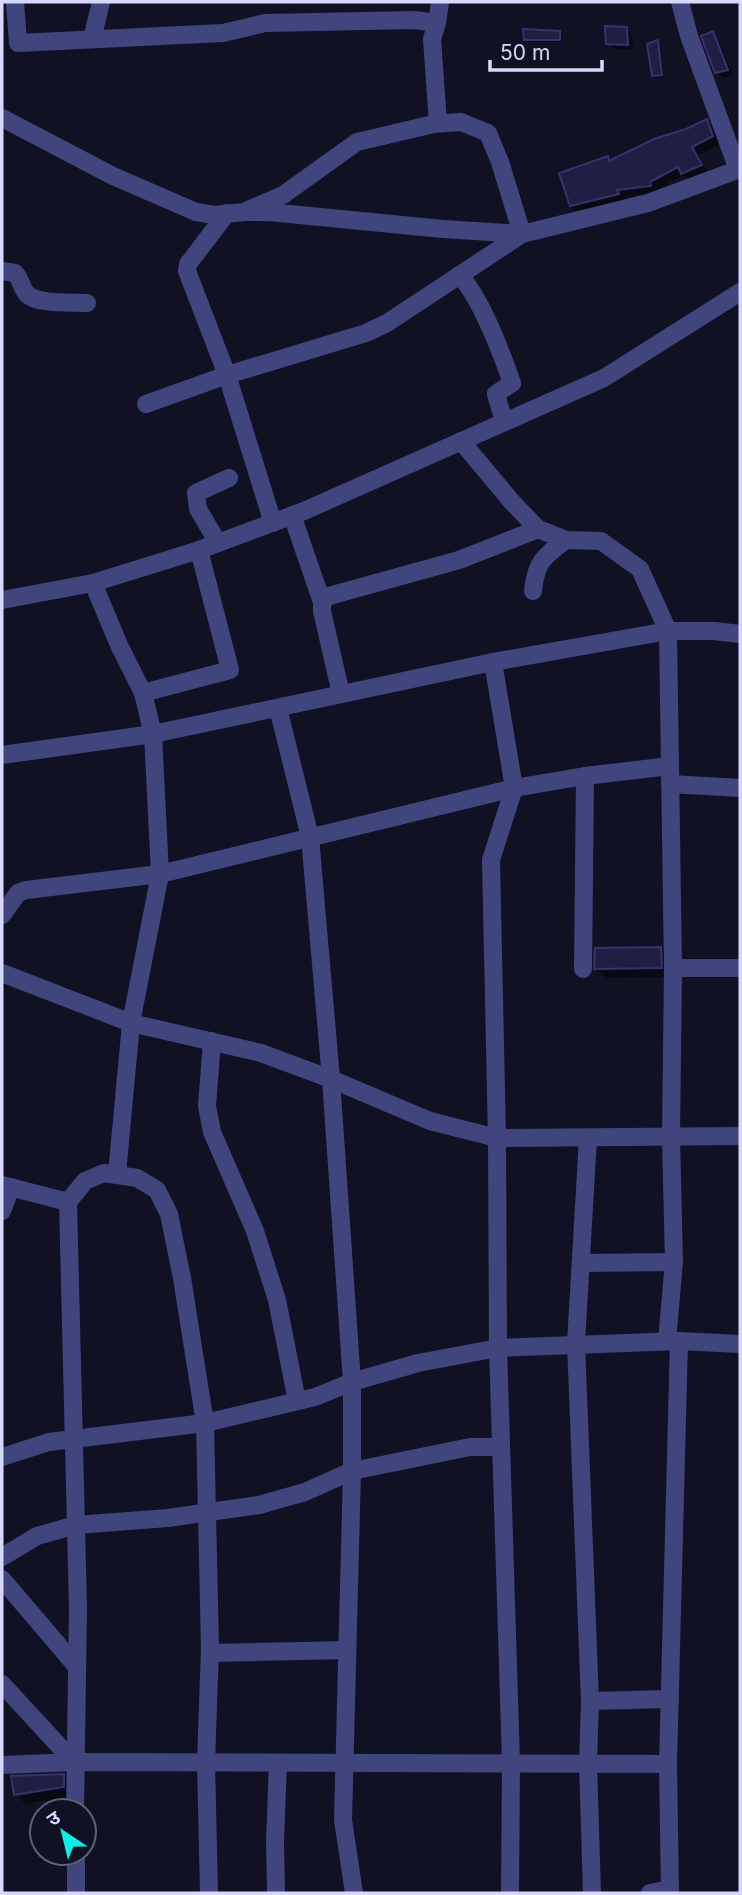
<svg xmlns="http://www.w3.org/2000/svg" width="742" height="1895" font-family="Inter,'Noto Sans Devanagari',sans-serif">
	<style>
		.shadow { fill: #0007 }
		.building { fill: #211e43; stroke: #36326d; stroke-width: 2 }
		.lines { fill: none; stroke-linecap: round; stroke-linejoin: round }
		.minor { stroke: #40457e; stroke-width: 18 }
	</style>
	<rect width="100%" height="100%" fill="#111124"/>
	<g class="shadow">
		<path d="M626 28 632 35 633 50 614 49 608 43Z"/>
		<path d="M559 32 562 35V42H529L526 39Z"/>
		<path d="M712 33 718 39 733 76 722 78 716 72Z"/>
		<path d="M658 42 660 45 663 77 657 78 654 76Z"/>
		<path d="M707 121 714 129 720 144 698 155 708 173 690 181 684 175 656 190 657 193 624 197 625 202 579 213 571 206 607 158 611 162Z"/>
		<path d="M661 948 670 958 671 977 606 978 596 969Z"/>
		<path d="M63 1776 73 1785V1796L25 1804 16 1795Z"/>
	</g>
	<g class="building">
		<path d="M605 26 627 27 628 45 606 44Z"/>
		<path d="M523 29 560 31V40H524Z"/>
		<path d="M713 31 728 70 715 73 701 36Z"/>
		<path d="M658 40 662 75 652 76 647 44Z"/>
		<path d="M707 119 713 136 692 147 702 165 681 174 678 167 650 182 651 186 617 190 619 194 570 206 559 173 608 156 609 161 654 139 686 129Z"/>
		<path d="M661 947 662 968 594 969 595 948Z"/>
		<path d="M64 1774V1787L14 1795 11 1776Z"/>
	</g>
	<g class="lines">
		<g class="minor">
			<path d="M15 2 18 43 223 33 265 23 414 20 437 23"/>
			<path d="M680 2 689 36 738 170"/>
			<path d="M92 39 101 2"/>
			<path d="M2 118 113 176 196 212 214 215 245 212H269L443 229 522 234 648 203 740 169"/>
			<path d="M248 210 283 195 357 142 438 123 432 39 437 23 440 2"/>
			<path d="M227 213 188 264 187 271 227 375 273 523"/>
			<path d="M2 271 15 273C21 279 21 287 26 293 35 305 73 302 87 303"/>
			<path d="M459 275C481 297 501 352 512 383L496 394 504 422"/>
			<path d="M146 404 227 375 366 333 387 323 522 234 500 162 488 133 461 122 432 124"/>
			<path d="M461 441 512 502 538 529 566 540 601 541 640 569 668 631 673 968 671 1138 674 1262 667 1341"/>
			<path d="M292 515 322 602"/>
			<path d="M218 543 198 509 196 493 229 478"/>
			<path d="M93 583 119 645 143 693 153 734 160 874 131 1023 117 1174"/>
			<path d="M533 591C536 562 543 557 566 540"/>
			<path d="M2 600 93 583 199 550 304 511 604 378 740 292"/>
			<path d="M493 662 514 788 491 860 497 1138 498 1348 511 1762 510 1893"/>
			<path d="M143 693 230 670 199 550"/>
			<path d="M341 694 322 611V602L329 596 459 560 538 529"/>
			<path d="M278 708 310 837 331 1079 352 1382V1471L343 1820 354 1893"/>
			<path d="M2 755 153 734 493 662 668 631H714L740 634"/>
			<path d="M670 784 740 788"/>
			<path d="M2 915 18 893 26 890 160 874 514 788 585 776 670 766"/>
			<path d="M673 968H740"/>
			<path d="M583 969 585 776"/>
			<path d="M2 973 131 1023 261 1053 331 1079 430 1121 497 1138 740 1136"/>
			<path d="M212 1041 207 1106 212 1132 255 1231 277 1300 297 1401"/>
			<path d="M588 1138 576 1343 590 1701 588 1763 592 1893"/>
			<path d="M2 1185 68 1202"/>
			<path d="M2 1211 11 1187"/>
			<path d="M582 1263 674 1262"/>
			<path d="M2 1457 49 1442 205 1423 315 1397 352 1382 418 1363 498 1348 679 1341 740 1344"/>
			<path d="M2 1557 37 1536 76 1525 168 1518 259 1505 305 1492 352 1471 470 1447H501"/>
			<path d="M2 1579 77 1667"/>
			<path d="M210 1653 347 1650"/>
			<path d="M2 1684 74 1762"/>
			<path d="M590 1701 670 1699"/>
			<path d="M2 1765 74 1762 668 1764"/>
			<path d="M75 1811 78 1608 68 1202 85 1181 104 1173 137 1178 157 1190 169 1214 182 1278 205 1423 210 1648 206 1762 209 1893"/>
			<path d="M76 1853V1893"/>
			<path d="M276 1893 275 1841 278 1763"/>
			<path d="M650 1893 670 1889"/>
			<path d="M670 1893 668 1764 679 1341"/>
		</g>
	</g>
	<rect width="742" height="1895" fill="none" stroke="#d7d7fc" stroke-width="7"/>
	<g transform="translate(63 1832) rotate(325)"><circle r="33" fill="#111124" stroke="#60607a" stroke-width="2"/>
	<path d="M0-5L12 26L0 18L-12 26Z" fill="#14eae4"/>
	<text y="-10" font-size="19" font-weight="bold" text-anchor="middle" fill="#d7d7fc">उ</text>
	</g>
	<path d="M490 60v10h112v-10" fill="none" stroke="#d7d7fc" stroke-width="3.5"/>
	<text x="500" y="60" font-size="21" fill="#d7d7fc" stroke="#111124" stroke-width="5" paint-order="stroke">50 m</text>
</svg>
